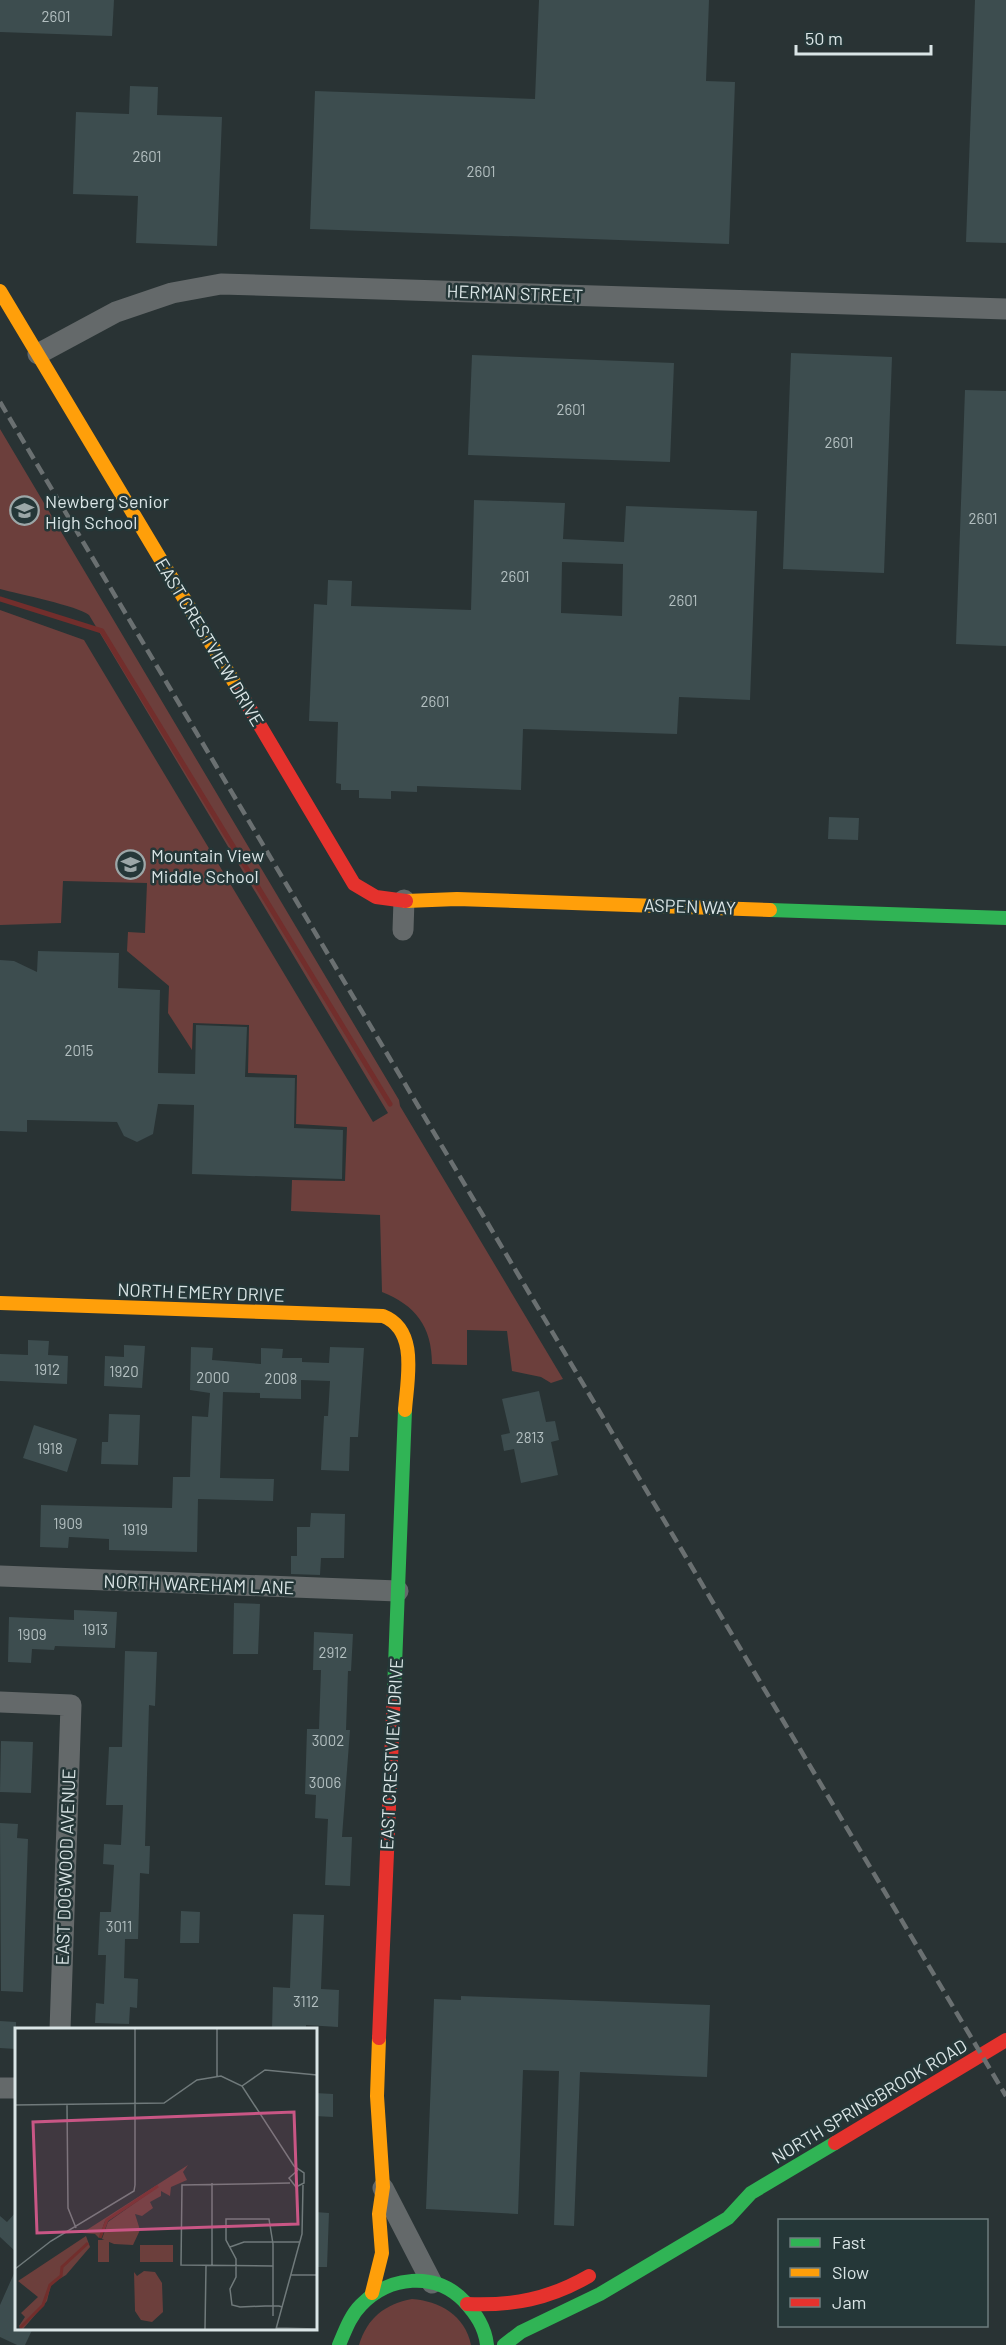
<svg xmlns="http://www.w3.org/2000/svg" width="1006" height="2345" font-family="Barlow,sans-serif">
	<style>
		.green { fill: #6c3f3c }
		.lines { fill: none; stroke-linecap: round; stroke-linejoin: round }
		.stream { stroke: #722e2c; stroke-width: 5 }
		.building { fill: #3d4d4f; fill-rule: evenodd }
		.street { stroke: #64696a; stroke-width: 21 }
		.fast { stroke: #30b455; stroke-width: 14 }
		.slow { stroke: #ff9f0a; stroke-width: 14 }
		.jam { stroke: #e5322d; stroke-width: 14 }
		.rail { stroke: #6a7071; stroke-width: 4.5; stroke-dasharray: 12 6; stroke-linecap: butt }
		.labels { text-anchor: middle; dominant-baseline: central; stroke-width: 5; stroke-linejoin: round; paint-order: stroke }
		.number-label { font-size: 15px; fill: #b3bfc0 }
		.street-label { font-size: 18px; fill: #dae5e6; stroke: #253738 }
		.poi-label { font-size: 18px; fill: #dae5e6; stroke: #253738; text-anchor: start }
		.inset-river { fill: none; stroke: #722e2c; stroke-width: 3 }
		.inset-road { fill: none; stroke: #707a7b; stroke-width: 1.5 }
		.view { fill: #c95685; fill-opacity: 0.15; stroke: #c95685; stroke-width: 3 }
		.inset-edge { fill: none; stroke: #dae5e6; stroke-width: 3 }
	</style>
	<rect width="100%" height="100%" fill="#293334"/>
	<g class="green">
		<path d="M0 429 399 1100 400 1106 563 1379 551 1383 541 1377 512 1371 507 1331 467 1330V1365L432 1364C432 1326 415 1305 382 1292L380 1215 291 1211 292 1180 345 1181 347 1127 296 1124 297 1075 248 1073 249 1025 193 1023 192 1050 168 1013 169 986 127 951 128 932 145 933 147 883 63 881 61 923 0 925V610L84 640 373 1122 388 1113 89 615C78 606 19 594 0 589Z"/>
		<path d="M412 2299C439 2301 465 2315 471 2345H359C367 2318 385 2304 412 2299Z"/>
	</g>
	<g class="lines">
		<path class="stream" d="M0 599 102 631 390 1104"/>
	</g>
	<g class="building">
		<path d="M0 0H114L112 36 0 32Z"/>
		<path d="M539 0H709L706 81 735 82 729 244 310 229 315 91 535 99Z"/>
		<path d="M975 0H1006V243L966 242Z"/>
		<path d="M130 86 158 87 157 115 222 117 217 246 136 243 138 196 73 194 76 112 129 114Z"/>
		<path d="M791 353 892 357 884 573 783 569Z"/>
		<path d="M472 355 674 363 670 462 468 455Z"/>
		<path d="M965 390 1006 391V646L956 644Z"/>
		<path d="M474 500 565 503 563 539 624 542 626 506 757 511 750 700 679 697 677 734 523 729 521 790 417 786V792L391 791V799L359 798V790H341V784L336 783 338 722 309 721 314 604 327 605 328 580 352 581 351 606 471 610ZM562 562 623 564 622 616 561 613Z"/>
		<path d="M829 817 859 818 858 840 828 839Z"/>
		<path d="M38 951 119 953 118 988 160 990 158 1073 195 1074 196 1025 247 1027 245 1077 295 1078 294 1128 343 1130 342 1179 192 1174 194 1105 158 1104 153 1134 137 1142 124 1136 117 1122 27 1120V1132L0 1131V960L14 961 37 972Z"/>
		<path d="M28 1340 49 1341 48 1355 68 1356 67 1384 0 1381V1354L28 1355Z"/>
		<path d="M124 1345 145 1346 142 1388 104 1386 105 1356 124 1357Z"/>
		<path d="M191 1347 213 1348 212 1360 261 1364V1348L283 1349 282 1358H302V1362L329 1363 330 1347 364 1348 358 1437H350L349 1471 321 1470 324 1416H328L330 1381 301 1380V1399L260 1398V1393L223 1392 220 1478 274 1479 273 1501 198 1499 197 1552 109 1550V1539L69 1537 68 1548 40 1547 41 1505 172 1508 173 1477H190L192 1416 208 1417 210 1393 190 1390Z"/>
		<path d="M539 1391 546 1422 555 1421 559 1440 551 1442 558 1475 521 1483 514 1449 504 1451 501 1435 510 1433 502 1399Z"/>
		<path d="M109 1414 140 1415 138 1465 101 1464 102 1442H108Z"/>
		<path d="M34 1425 77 1439 67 1472 23 1458Z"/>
		<path d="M311 1513 345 1514 344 1558H321L320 1575 291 1574V1556H297V1527H310Z"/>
		<path d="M234 1603 260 1604 258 1654H233Z"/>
		<path d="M74 1610 117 1612 115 1648 55 1646 54 1650 32 1649 31 1663 8 1662 9 1617 74 1620Z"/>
		<path d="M314 1632 353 1634 351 1671H348L346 1730H350L342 1837H352L350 1886 325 1885 328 1819 315 1818 316 1795 305 1794 307 1729H319L321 1670H313Z"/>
		<path d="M125 1651 157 1652 155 1706 149 1705 145 1846H150L149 1874 140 1873 138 1939H125L124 1978 138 1979 137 2008 130 2007 129 2024 95 2023 96 2003 104 2004 106 1955H98L100 1912H111L114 1865 103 1864 104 1844 121 1845 123 1805H106L109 1747H122Z"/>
		<path d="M1 1741 33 1742 31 1793 0 1792Z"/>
		<path d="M0 1823 18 1824 17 1838 28 1839 23 1992 1 1991Z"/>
		<path d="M181 1911 200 1912 199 1943H180Z"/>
		<path d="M293 1914 324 1915 321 1989 339 1990 338 2027 306 2025V2030H272L273 1987 290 1988Z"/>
		<path d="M461 1996 710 2005 707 2077 580 2072 574 2226 554 2225 559 2071 523 2070 518 2214 426 2209 434 1999 461 2000Z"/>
		<path d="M0 2021 16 2022V2049L0 2048Z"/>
		<path d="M315 2093 333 2094V2117L315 2116Z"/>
		<path d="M16 2212V2252L0 2237V2216L7 2222Z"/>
		<path d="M315 2212 329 2213 327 2267H315Z"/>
		<path d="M16 2269V2328H33L25 2345H17L0 2337V2305Z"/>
	</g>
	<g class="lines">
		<g class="street">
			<path d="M38 354 116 312 172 293 221 284 1006 309"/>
			<path d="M403 930 404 900"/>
			<path d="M0 1576 398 1591"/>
			<path d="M0 1702 71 1705 60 2030"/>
			<path d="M0 2088H16"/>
			<path d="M383 2188 432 2283"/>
		</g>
		<g class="fast">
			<path d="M770 910 1006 918"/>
			<path d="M394 1691 405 1410"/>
			<path d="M339 2345C345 2331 350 2316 361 2305 389 2276 435 2271 464 2301 476 2314 485 2327 487 2345"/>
			<path d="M504 2345 521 2332 600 2294 728 2218 751 2193 835 2143"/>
		</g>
		<g class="slow">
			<path d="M0 291 240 692"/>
			<path d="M406 901 457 899 770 910"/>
			<path d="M0 1303 383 1316C419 1330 407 1380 405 1410"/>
			<path d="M372 2293 382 2253 379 2214 383 2187 377 2096 379 2038"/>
		</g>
		<g class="jam">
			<path d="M240 692 354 884 376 897 406 901"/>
			<path d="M379 2038 394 1691"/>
			<path d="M835 2143 1006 2040"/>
			<path d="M467 2304C513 2306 549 2299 589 2276"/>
		</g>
		<path class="rail" d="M0 402 1006 2096"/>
	</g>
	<defs>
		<symbol id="school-ring" viewBox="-11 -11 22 22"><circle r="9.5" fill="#253738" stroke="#9ca7a8" stroke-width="1.5"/><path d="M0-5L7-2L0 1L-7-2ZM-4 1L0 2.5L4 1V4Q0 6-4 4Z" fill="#9ca7a8"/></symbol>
	</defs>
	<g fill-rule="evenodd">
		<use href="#school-ring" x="8" y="494" width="33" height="33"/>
		<use href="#school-ring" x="114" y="848" width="33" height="33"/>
	</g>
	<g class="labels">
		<g class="number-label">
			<text x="56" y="16">2601</text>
			<text x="147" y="156">2601</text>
			<text x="481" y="171">2601</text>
			<text x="571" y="409">2601</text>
			<text x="839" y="442">2601</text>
			<text x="983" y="518">2601</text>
			<text x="515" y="576">2601</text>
			<text x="683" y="600">2601</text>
			<text x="435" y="701">2601</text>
			<text x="79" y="1050">2015</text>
			<text x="47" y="1369">1912</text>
			<text x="124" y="1371">1920</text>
			<text x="213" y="1377">2000</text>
			<text x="281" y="1378">2008</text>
			<text x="530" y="1437">2813</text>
			<text x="50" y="1448">1918</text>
			<text x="68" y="1523">1909</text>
			<text x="135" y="1529">1919</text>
			<text x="95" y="1629">1913</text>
			<text x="32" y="1634">1909</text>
			<text x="333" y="1652">2912</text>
			<text x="328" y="1740">3002</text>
			<text x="325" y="1782">3006</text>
			<text x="119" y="1926">3011</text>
			<text x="306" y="2001">3112</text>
		</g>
		<g class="street-label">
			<text transform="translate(515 293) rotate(2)">HERMAN STREET</text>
			<text transform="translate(210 642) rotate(59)">EAST CRESTVIEW DRIVE</text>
			<text transform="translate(690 906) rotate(2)">ASPEN WAY</text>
			<text transform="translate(201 1292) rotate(2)">NORTH EMERY DRIVE</text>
			<text transform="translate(199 1584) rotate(2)">NORTH WAREHAM LANE</text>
			<text transform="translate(391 1754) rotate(-87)">EAST CRESTVIEW DRIVE</text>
			<text transform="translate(65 1867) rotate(-88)">EAST DOGWOOD AVENUE</text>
			<text transform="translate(869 2101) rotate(-31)">NORTH SPRINGBROOK ROAD</text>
		</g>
		<g class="poi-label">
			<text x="45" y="501">Newberg Senior<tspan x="45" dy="21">High School</tspan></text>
			<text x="151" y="855">Mountain View<tspan x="151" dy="21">Middle School</tspan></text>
		</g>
	</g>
	<g transform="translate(15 2028)">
		<rect width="302" height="302" fill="#293334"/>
		<path d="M173 137 168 144 172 152 156 159 155 168 146 163V168L135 174 138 180 127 188 120 186 125 202 118 217 99 216 87 211 93 194 144 158 90 193 84 210 80 206 67 205ZM71 208 75 219 51 247 36 256 32 273 8 301 4 298 10 289 6 285 23 269 3 253ZM83 212H94V234H83ZM125 217H158V234H125ZM129 243 140 244 147 255 148 284 137 294 126 292 120 283 119 244 122 248Z" fill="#6c3f3c"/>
		<path class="inset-river" d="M85 210 92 192 143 158M5 300 28 277 35 257 46 248 47 239 73 215"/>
		<path class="inset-road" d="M120 0V157M202 0V48M227 58 250 42 302 47M0 77 149 75 182 52 206 48 227 58 279 138 289 145V155L281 159 274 150 283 142M52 77 53 180 61 200M215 219 229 214H285M197 238V155M258 238 166 237 167 157 275 155M0 241 36 213 119 163 120 157M276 247H302M258 288V216L254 191H211V212L221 231V249L215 261 217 277 225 279 250 278H264L267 279M261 300 302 301M190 301 191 238M261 301 287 206 288 157"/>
		<path class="view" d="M279 84 283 196 22 205 18 94Z"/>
		<rect width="302" height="302" class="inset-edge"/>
	</g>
	<rect x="778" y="2219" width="210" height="108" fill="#253738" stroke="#6d7d7e" stroke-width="1.5"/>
	<rect x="790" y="2238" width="30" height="9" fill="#30b455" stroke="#6d7d7e" stroke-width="1.5"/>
	<text x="832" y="2249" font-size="18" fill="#dae5e6">Fast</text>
	<rect x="790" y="2268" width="30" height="9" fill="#ff9f0a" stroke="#6d7d7e" stroke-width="1.5"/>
	<text x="832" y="2279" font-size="18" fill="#dae5e6">Slow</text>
	<rect x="790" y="2298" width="30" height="9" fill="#e5322d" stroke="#6d7d7e" stroke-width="1.5"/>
	<text x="832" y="2309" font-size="18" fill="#dae5e6">Jam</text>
	<path d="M796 45v9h135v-9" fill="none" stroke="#dae5e6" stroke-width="3"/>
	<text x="805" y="45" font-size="18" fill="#dae5e6" stroke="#253738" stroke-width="4.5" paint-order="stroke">50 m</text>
</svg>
